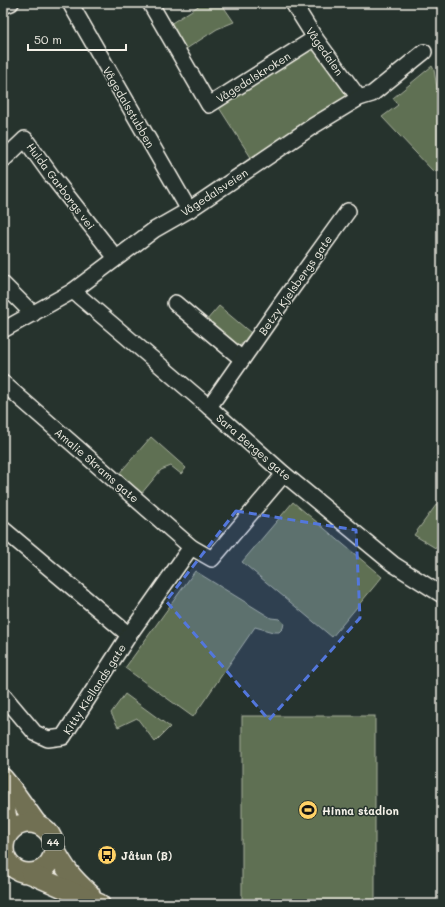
<svg xmlns="http://www.w3.org/2000/svg" width="445" height="907" font-family="Mali,sans-serif">
	<style>
		.green { fill: #5e7053; stroke: #a9b09e }
		.lines { fill: none; stroke-linecap: round; stroke-linejoin: round }
		.minor-casing { stroke: #f4f1e8; stroke-width: 18 }
		.major-casing { stroke: #f4f1e8; stroke-width: 22 }
		.minor { stroke: #26332d; stroke-width: 15 }
		.major { stroke: #716f52; stroke-width: 19 }
		.marked { fill: #5377dc; fill-opacity: 0.2; stroke: #5377dc; stroke-width: 3; stroke-dasharray: 8 5; stroke-linejoin: round }
		.labels { text-anchor: middle; dominant-baseline: central; stroke-width: 3; stroke-linejoin: round; paint-order: stroke }
		.shield { fill: #26332d; stroke: #b6b8b0; stroke-width: 1 }
		.shield-label { font-size: 10px; font-weight: bold; fill: #f4f1e8 }
		.street-label { font-size: 11px; fill: #f4f1e8; stroke: #26332d }
		.poi-label { font-size: 11px; font-weight: bold; fill: #f4f1e8; stroke: #26332d; text-anchor: start }
	</style>
	<rect width="100%" height="100%" fill="#26332d"/>
	<filter id="ink" filterUnits="userSpaceOnUse"><feTurbulence type="fractalNoise" baseFrequency=".025" numOctaves="2"/><feDisplacementMap in="SourceGraphic" scale="8" xChannelSelector="R" yChannelSelector="G"/><feConvolveMatrix kernelMatrix="1 2 1 2 8 2 1 2 1" color-interpolation-filters="sRGB"/></filter>
	<g filter="url(#ink)">
		<g class="green">
			<path d="M203 3H221L234 22 217 29 183 51 167 26Z"/>
			<path d="M304 50 318 51 346 90 347 96 252 159 216 103Z"/>
			<path d="M432 66 434 70 437 88V171L432 170 382 117 398 105 393 98Z"/>
			<path d="M219 306 251 333 238 348 206 321Z"/>
			<path d="M151 437 186 468 181 474 171 466 161 470 141 494 134 487 131 488 117 476Z"/>
			<path d="M442 497V552L414 535Z"/>
			<path d="M293 502 382 577 332 637 242 562Z"/>
			<path d="M195 571 271 618 280 619 284 623 283 628 279 632H273L255 627 193 717 125 668Z"/>
			<path d="M125 694 170 727 155 742 137 718 118 727 111 713Z"/>
			<rect x="242" y="716" width="133" height="188"/>
		</g>
		<g class="lines">
			<defs>
				<g id="minor">
					<path d="M70 3 189 210"/>
					<path d="M150 3 209 105 315 38"/>
					<path d="M293 3 315 38 359 98"/>
					<path d="M3 6 11 3"/>
					<path d="M3 160 25 139 51 175 116 258"/>
					<path d="M3 284 33 314"/>
					<path d="M73 291 209 407 284 474 393 564 442 595"/>
					<path d="M175 303 242 359"/>
					<path d="M3 330 73 291 154 230 189 210 313 126 359 98 372 94 424 52"/>
					<path d="M3 383 191 547"/>
					<path d="M209 407 283 301 348 211"/>
					<path d="M3 529 129 635"/>
					<path d="M3 695 35 733 48 739 63 737 129 635 191 547 212 559 284 474"/>
				</g>
				<g id="major">
					<path d="M3 778 12 789 37 824"/>
					<path d="M3 800 10 831"/>
					<circle cx="29" cy="848" r="25"/>
					<path d="M54 848C65 869 72 878 90 894"/>
					<path d="M31 874 100 904"/>
				</g>
			</defs>
			<use href="#minor" class="minor-casing"/>
			<use href="#major" class="major-casing"/>
			<use href="#minor" class="minor"/>
			<use href="#major" class="major"/>
		</g>
	</g>
	<path class="marked" d="M236 511 356 530 360 618 269 720 166 601Z"/>
	<defs>
		<symbol id="stadium-disc" viewBox="-11 -11 22 22"><circle r="9.5" fill="#ffd166" stroke="#26332d"/><path d="M0-5a6.5 5 0 1 0 0 10a6.5 5 0 1 0 0-10ZM-3.5-1.8h7v3.6h-7Z" fill="#111"/></symbol>
		<symbol id="bus-disc" viewBox="-11 -11 22 22"><circle r="9.5" fill="#ffd166" stroke="#26332d"/><path d="M-5-6H5V4H4V6H2V4H-2V6H-4V4H-5ZM-3.5-4V0h7V-4ZM-3.5 1.2v1.5H-2V1.2ZM2 1.2v1.5H3.5V1.2Z" fill="#111"/></symbol>
	</defs>
	<g fill-rule="evenodd">
		<use href="#stadium-disc" x="297" y="799" width="22" height="22"/>
		<use href="#bus-disc" x="96" y="844" width="22" height="22"/>
	</g>
	<g class="labels">
		<rect class="shield" x="42" y="834" width="22" height="16" rx="3"/>
		<g class="shield-label">
			<text x="53" y="842">44</text>
		</g>
		<g class="street-label">
			<text transform="translate(325 51) rotate(55)">Vågedalen</text>
			<text transform="translate(253 77) rotate(-32)">Vågedalskroken</text>
			<text transform="translate(129 107) rotate(60)">Vågedalsstubben</text>
			<text transform="translate(61 186) rotate(53)">Hulda Garborgs vei</text>
			<text transform="translate(214 192) rotate(-33)">Vågedalsveien</text>
			<text transform="translate(295 285) rotate(-55)">Betzy Kjelsbergs gate</text>
			<text transform="translate(254 447) rotate(41)">Sara Berges gate</text>
			<text transform="translate(97 465) rotate(41)">Amalie Skrams gate</text>
			<text transform="translate(94 689) rotate(-57)">Kitty Kiellands gate</text>
		</g>
		<g class="poi-label">
			<text x="322" y="810">Hinna stadion</text>
			<text x="121" y="855">Jåtun (B)</text>
		</g>
	</g>
	<rect width="445" height="907" fill="none" stroke="#26332d" stroke-width="16"/>
	<rect x="8" y="8" width="429" height="891" fill="none" stroke="#f4f1e8" stroke-width="1.5" filter="url(#ink)"/>
	<path d="M28 44v6h98v-6" fill="none" stroke="#f4f1e8" stroke-width="2"/>
	<text x="34" y="44" font-size="12" fill="#f4f1e8" stroke="#26332d" stroke-width="3" paint-order="stroke">50 m</text>
</svg>
